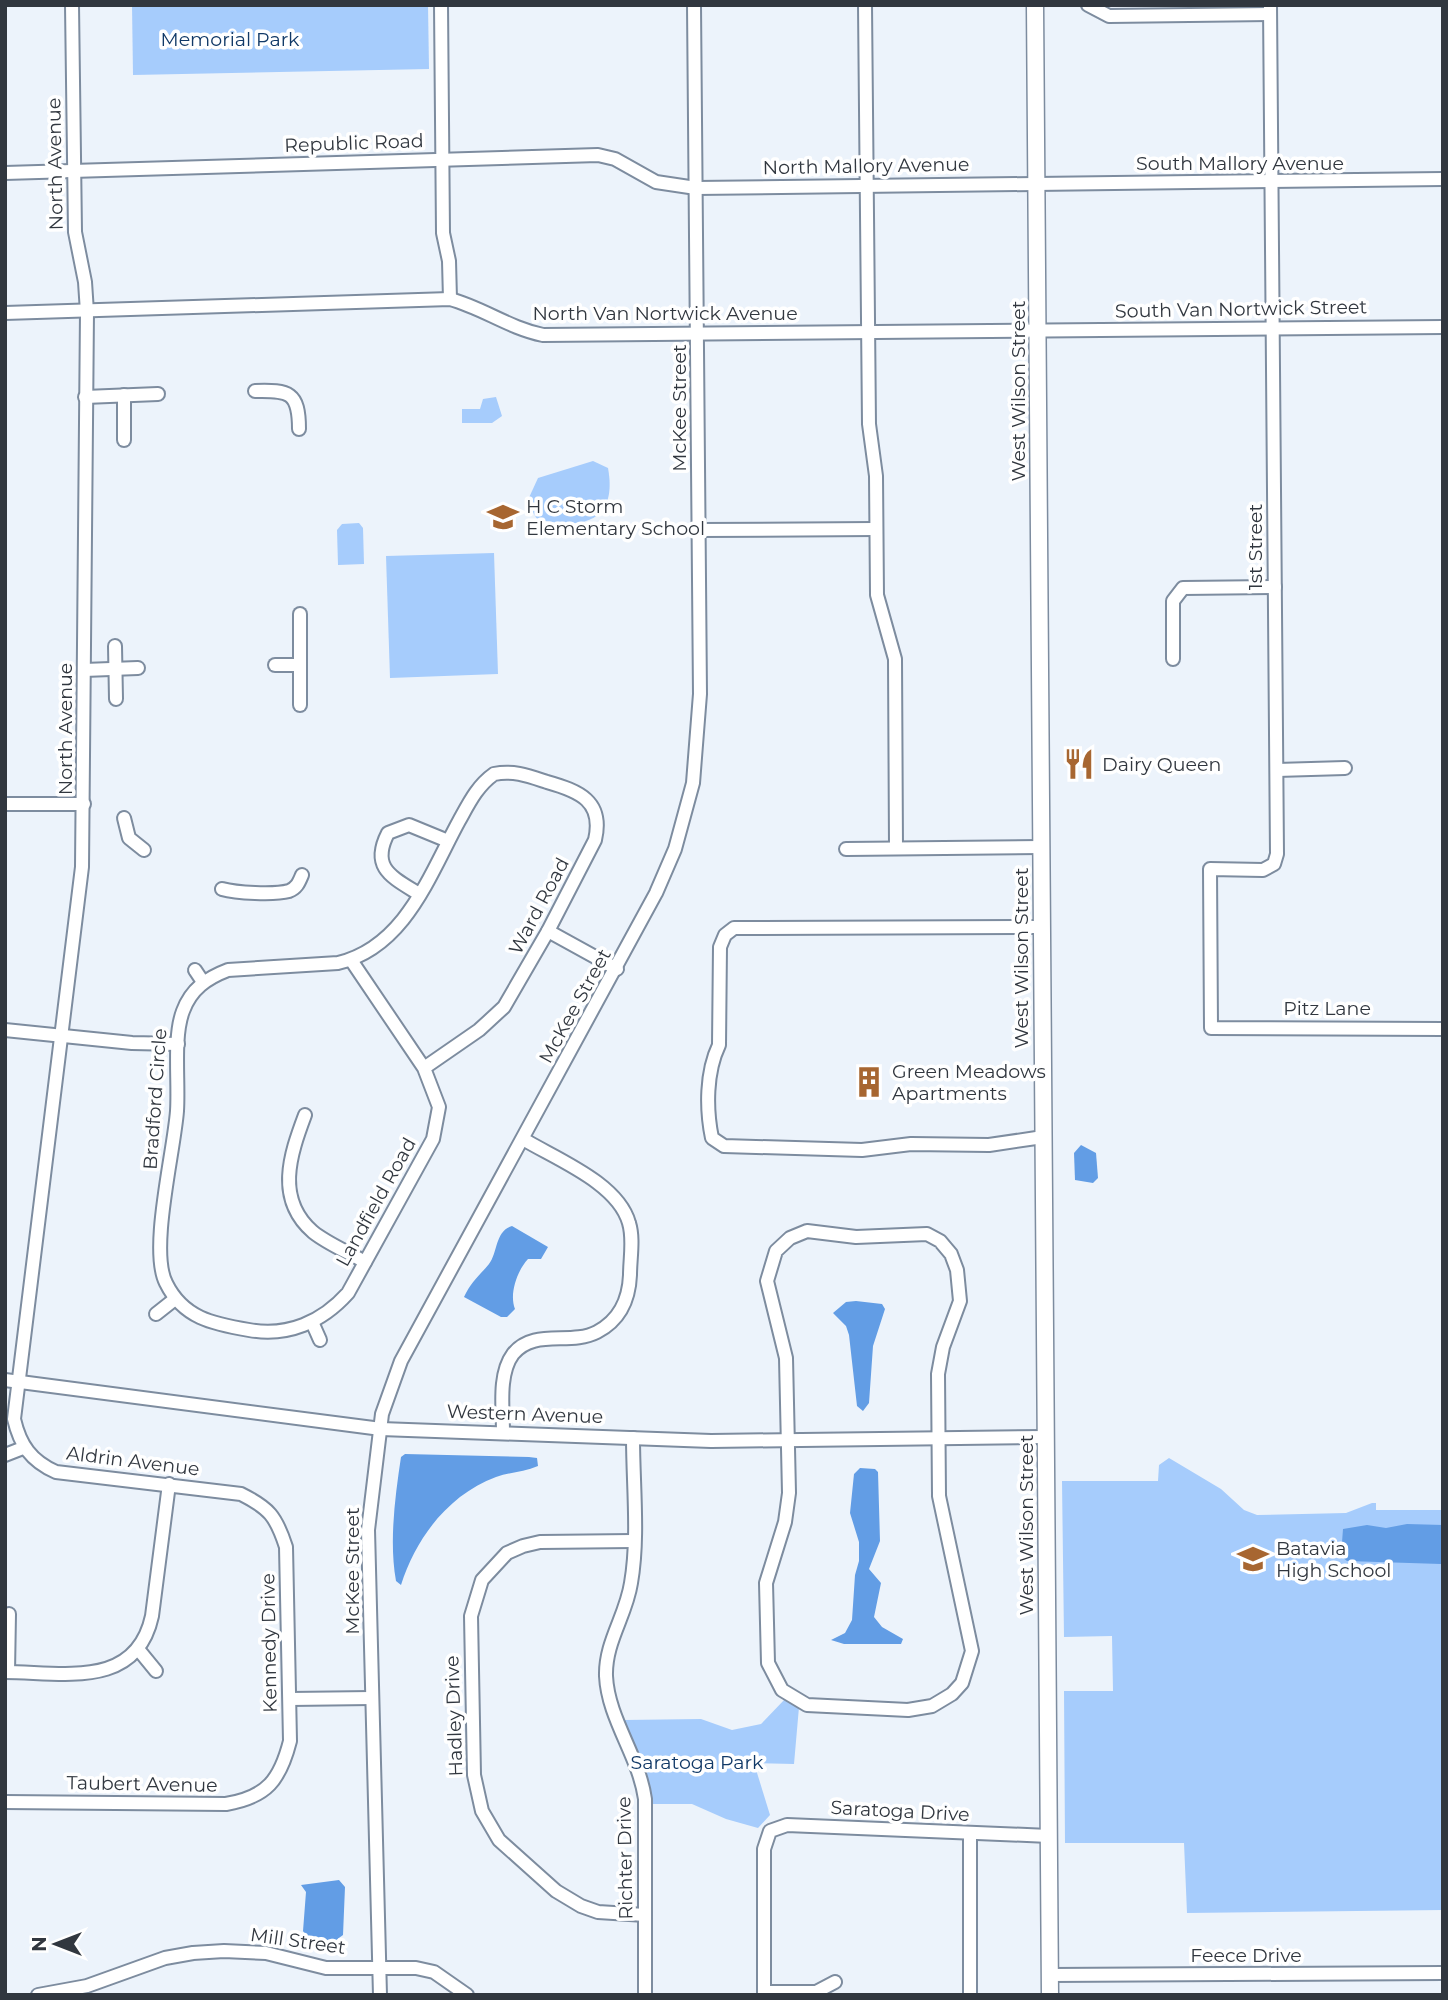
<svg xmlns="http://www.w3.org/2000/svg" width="1448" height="2000" font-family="Montserrat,sans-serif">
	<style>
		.green { fill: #a6ccfc }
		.water { fill: #629de5 }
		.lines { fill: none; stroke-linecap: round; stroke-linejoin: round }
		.minor-casing { stroke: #7d8c9f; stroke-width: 16 }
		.major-casing { stroke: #7d8c9f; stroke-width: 19 }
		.minor { stroke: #fff; stroke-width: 12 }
		.major { stroke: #fff; stroke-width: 16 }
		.labels { text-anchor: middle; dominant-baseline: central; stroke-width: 7; stroke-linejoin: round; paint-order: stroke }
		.park-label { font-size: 19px; fill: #113967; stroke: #fff }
		.street-label { font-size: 19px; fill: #31373f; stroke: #fff }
		.poi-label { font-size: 19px; fill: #31373f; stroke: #fff; text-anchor: start }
	</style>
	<rect width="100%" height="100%" fill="#ecf3fb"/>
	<g class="green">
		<path d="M132 5H428L429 69 133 75Z"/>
		<path d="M496 397 502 416 492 423H462V409H480L483 399Z"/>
		<path d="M593 461 608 468C618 523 581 530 537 519L527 502 538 478Z"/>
		<path d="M359 523 363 528 364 564 338 565 337 530 342 524Z"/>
		<path d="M494 553 498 674 390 678 386 556Z"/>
		<path d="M1169 1458 1221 1489 1244 1510 1257 1515 1346 1513 1372 1503H1376V1510H1442L1443 1503V1910L1187 1913 1184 1843H1065L1064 1691H1113L1112 1636 1064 1637 1062 1481H1158L1159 1465Z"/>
		<path d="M785 1699 799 1707 794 1764 754 1763 770 1815 758 1828 726 1819 692 1804H651L647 1778 624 1720 701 1719 732 1730 761 1724Z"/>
	</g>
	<g class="water">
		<path d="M1081 1145 1096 1153 1098 1178 1093 1183 1075 1180 1074 1153Z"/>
		<path d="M512 1226 548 1247 541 1259H528C517 1271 509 1294 515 1309L507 1317H501L464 1297C471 1282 479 1276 489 1264 498 1252 495 1231 512 1226Z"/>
		<path d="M856 1301 882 1304 885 1309 873 1346 869 1403 863 1411 857 1406 849 1335 846 1326 833 1313 846 1302Z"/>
		<path d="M405 1454 529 1457 537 1458 538 1466C524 1472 510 1472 496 1477 448 1495 416 1538 401 1585L396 1581C389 1542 395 1497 401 1457Z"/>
		<path d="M860 1468 875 1469 878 1472 880 1541 869 1569 881 1583 874 1617 882 1627 903 1639 901 1644H844L831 1640 845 1633 852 1620 855 1575 859 1561V1542L850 1513 854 1474Z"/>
		<path d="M1407 1524 1443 1525V1618L1441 1564 1347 1561 1341 1556 1343 1529 1367 1525 1386 1528Z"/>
		<path d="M339 1880 345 1887 343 1935 332 1943 307 1938 303 1931 306 1892 301 1885Z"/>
	</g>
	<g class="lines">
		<defs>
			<g id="minor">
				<path d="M441 5 443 233 449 261 450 299"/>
				<path d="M865 5 869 424 876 476 877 595 895 659 896 847"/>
				<path d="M1088 5 1109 16 1270 14"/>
				<path d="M1270 5 1277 854 1274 864 1263 870 1210 869 1211 1028 1443 1029"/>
				<path d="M5 173 598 155 615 159 656 182 696 188 1443 179"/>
				<path d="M5 313 450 299C483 308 509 328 543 335L1443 327"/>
				<path d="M255 391C289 390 299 392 299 429"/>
				<path d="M124 395V440"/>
				<path d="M85 397 158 394"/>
				<path d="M699 530 875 529"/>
				<path d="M300 614V705"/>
				<path d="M115 646 116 699"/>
				<path d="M1173 659V601L1183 588 1275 587"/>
				<path d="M275 665H300"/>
				<path d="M84 670 138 668"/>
				<path d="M1277 770 1345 768"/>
				<path d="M5 804H84"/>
				<path d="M124 818 129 838 144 850"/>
				<path d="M846 849 1041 847"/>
				<path d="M222 889C236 893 274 895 289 891 297 888 299 882 302 875"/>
				<path d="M419 894C392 877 370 868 388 833L409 825 448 841"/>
				<path d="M1041 927 734 928 725 935 720 947 719 1045C706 1072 706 1109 712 1138L724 1146 862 1150 911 1144 989 1145 1043 1137"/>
				<path d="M548 931 617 969"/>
				<path d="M351 960 424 1068 439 1107 433 1139 348 1293C322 1322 288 1337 249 1330 213 1324 183 1318 166 1283 149 1250 174 1152 177 1111 179 1081 173 1037 183 1011 191 989 207 978 228 970L338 963C405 947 429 876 459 821 469 803 477 786 494 774 514 770 529 776 547 782 579 791 604 801 595 840L548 931 504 1007 479 1030 424 1068"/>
				<path d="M195 970 203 982"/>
				<path d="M5 1030 132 1043 178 1044"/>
				<path d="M305 1115C290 1155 275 1199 313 1232 328 1244 348 1252 365 1262"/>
				<path d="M807 1231 856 1237 927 1234 940 1241 951 1254 957 1270 960 1301 943 1347 938 1374 939 1496 972 1651 962 1683 952 1694 932 1706 908 1710 807 1705 782 1690 768 1663 766 1583 785 1522 789 1493 786 1358 767 1281 776 1251 790 1238Z"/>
				<path d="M156 1314 175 1299"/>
				<path d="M312 1322 320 1340"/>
				<path d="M5 1380 381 1429 711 1441 1047 1437"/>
				<path d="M503 1432C503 1409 498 1374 513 1354 534 1328 570 1346 597 1332 620 1320 629 1300 630 1275 630 1258 634 1239 629 1223 618 1183 556 1159 523 1139"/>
				<path d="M633 1438C633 1485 639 1537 631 1583 626 1616 605 1642 606 1676 608 1719 639 1756 645 1799V1995"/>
				<path d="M5 1455 23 1448"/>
				<path d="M633 1541 540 1542 523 1546 507 1553 482 1580 471 1616 474 1775 482 1811 499 1840 556 1891 581 1906 598 1912 645 1915"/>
				<path d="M138 1649 156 1671"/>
				<path d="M5 1672C62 1672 136 1690 152 1616L169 1484"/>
				<path d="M8 1672 9 1614"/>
				<path d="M290 1699 372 1698"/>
				<path d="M5 1802 226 1804C267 1797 280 1780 290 1741L286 1547C276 1516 269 1508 241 1494L56 1472C31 1461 20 1445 14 1419L82 867 87 312 85 282 75 232 72 5"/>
				<path d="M970 1833V1995"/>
				<path d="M1050 1975 1443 1973"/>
				<path d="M764 1992H816L835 1982"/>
				<path d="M38 1995 87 1986 165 1958 193 1953 224 1951 266 1953 326 1968H416L434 1972 467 1995"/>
				<path d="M380 1995 368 1530 382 1414 401 1361 656 893 675 849 693 783 700 694 694 5"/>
				<path d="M764 1995V1849L770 1831 787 1825 1049 1836"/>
			</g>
			<path id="major" d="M1035 5 1050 1995"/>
		</defs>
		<use href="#minor" class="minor-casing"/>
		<use href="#major" class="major-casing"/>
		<use href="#minor" class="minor"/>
		<use href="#major" class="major"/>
	</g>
	<defs>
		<symbol id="school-bare" viewBox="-9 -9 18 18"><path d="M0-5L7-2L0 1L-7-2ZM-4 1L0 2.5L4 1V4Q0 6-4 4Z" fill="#a76631" stroke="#fff" stroke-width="2.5" paint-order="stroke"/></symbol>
		<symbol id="restaurant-bare" viewBox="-9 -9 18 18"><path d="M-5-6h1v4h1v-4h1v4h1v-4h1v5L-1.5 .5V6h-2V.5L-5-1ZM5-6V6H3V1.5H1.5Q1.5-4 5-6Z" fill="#a76631" stroke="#fff" stroke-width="2.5" paint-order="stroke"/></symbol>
		<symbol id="building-bare" viewBox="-9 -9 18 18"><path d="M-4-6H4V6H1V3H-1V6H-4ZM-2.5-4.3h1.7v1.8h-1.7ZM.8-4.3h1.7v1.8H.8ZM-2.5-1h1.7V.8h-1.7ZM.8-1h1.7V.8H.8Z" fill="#a76631" stroke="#fff" stroke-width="2.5" paint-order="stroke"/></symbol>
	</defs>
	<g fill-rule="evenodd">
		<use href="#school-bare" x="481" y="495" width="44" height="44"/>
		<use href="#restaurant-bare" x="1057" y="742" width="44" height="44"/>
		<use href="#building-bare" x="847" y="1060" width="44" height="44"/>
		<use href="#school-bare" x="1231" y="1537" width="44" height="44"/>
	</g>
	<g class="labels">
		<g class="park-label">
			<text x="230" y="39">Memorial Park</text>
			<text x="697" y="1762">Saratoga Park</text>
		</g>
		<g class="street-label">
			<text transform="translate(354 143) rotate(-2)">Republic Road</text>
			<text x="1240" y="163">South Mallory Avenue</text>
			<text transform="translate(55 164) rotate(-91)">North Avenue</text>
			<text transform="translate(866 166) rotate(-1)">North Mallory Avenue</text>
			<text transform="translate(1241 309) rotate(-1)">South Van Nortwick Street</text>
			<text x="665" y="313">North Van Nortwick Avenue</text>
			<text transform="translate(1018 391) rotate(-90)">West Wilson Street</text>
			<text transform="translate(679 408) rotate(-90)">McKee Street</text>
			<text transform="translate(1255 547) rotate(-90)">1st Street</text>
			<text transform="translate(65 729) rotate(-90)">North Avenue</text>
			<text transform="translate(539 906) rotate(-62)">Ward Road</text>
			<text transform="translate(1021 958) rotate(-90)">West Wilson Street</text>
			<text transform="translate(575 1006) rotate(-61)">McKee Street</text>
			<text x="1327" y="1008">Pitz Lane</text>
			<text transform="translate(155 1099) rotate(-86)">Bradford Circle</text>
			<text transform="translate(376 1202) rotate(-61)">Landfield Road</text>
			<text transform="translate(525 1414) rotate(2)">Western Avenue</text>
			<text transform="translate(133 1461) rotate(7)">Aldrin Avenue</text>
			<text transform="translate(1026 1525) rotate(-90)">West Wilson Street</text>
			<text transform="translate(352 1571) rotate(-90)">McKee Street</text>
			<text transform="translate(269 1643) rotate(-91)">Kennedy Drive</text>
			<text transform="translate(454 1716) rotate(-92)">Hadley Drive</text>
			<text transform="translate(142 1784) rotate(1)">Taubert Avenue</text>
			<text transform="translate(900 1811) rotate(3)">Saratoga Drive</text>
			<text transform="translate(625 1858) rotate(-91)">Richter Drive</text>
			<text transform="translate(298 1941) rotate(8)">Mill Street</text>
			<text x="1246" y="1955">Feece Drive</text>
		</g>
		<g class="poi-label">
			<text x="526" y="506">H C Storm<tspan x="526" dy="22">Elementary School</tspan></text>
			<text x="1102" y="764">Dairy Queen</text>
			<text x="892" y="1071">Green Meadows<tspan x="892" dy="22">Apartments</tspan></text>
			<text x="1276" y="1548">Batavia<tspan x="1276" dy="22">High School</tspan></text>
		</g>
	</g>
	<rect width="1448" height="2000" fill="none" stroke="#31373f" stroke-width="14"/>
	<g transform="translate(56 1944) rotate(270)" stroke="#ffffff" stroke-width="5" paint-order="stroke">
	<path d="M0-5L12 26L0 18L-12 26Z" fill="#31373f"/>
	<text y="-10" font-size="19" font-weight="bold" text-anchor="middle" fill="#31373f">N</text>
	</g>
</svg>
